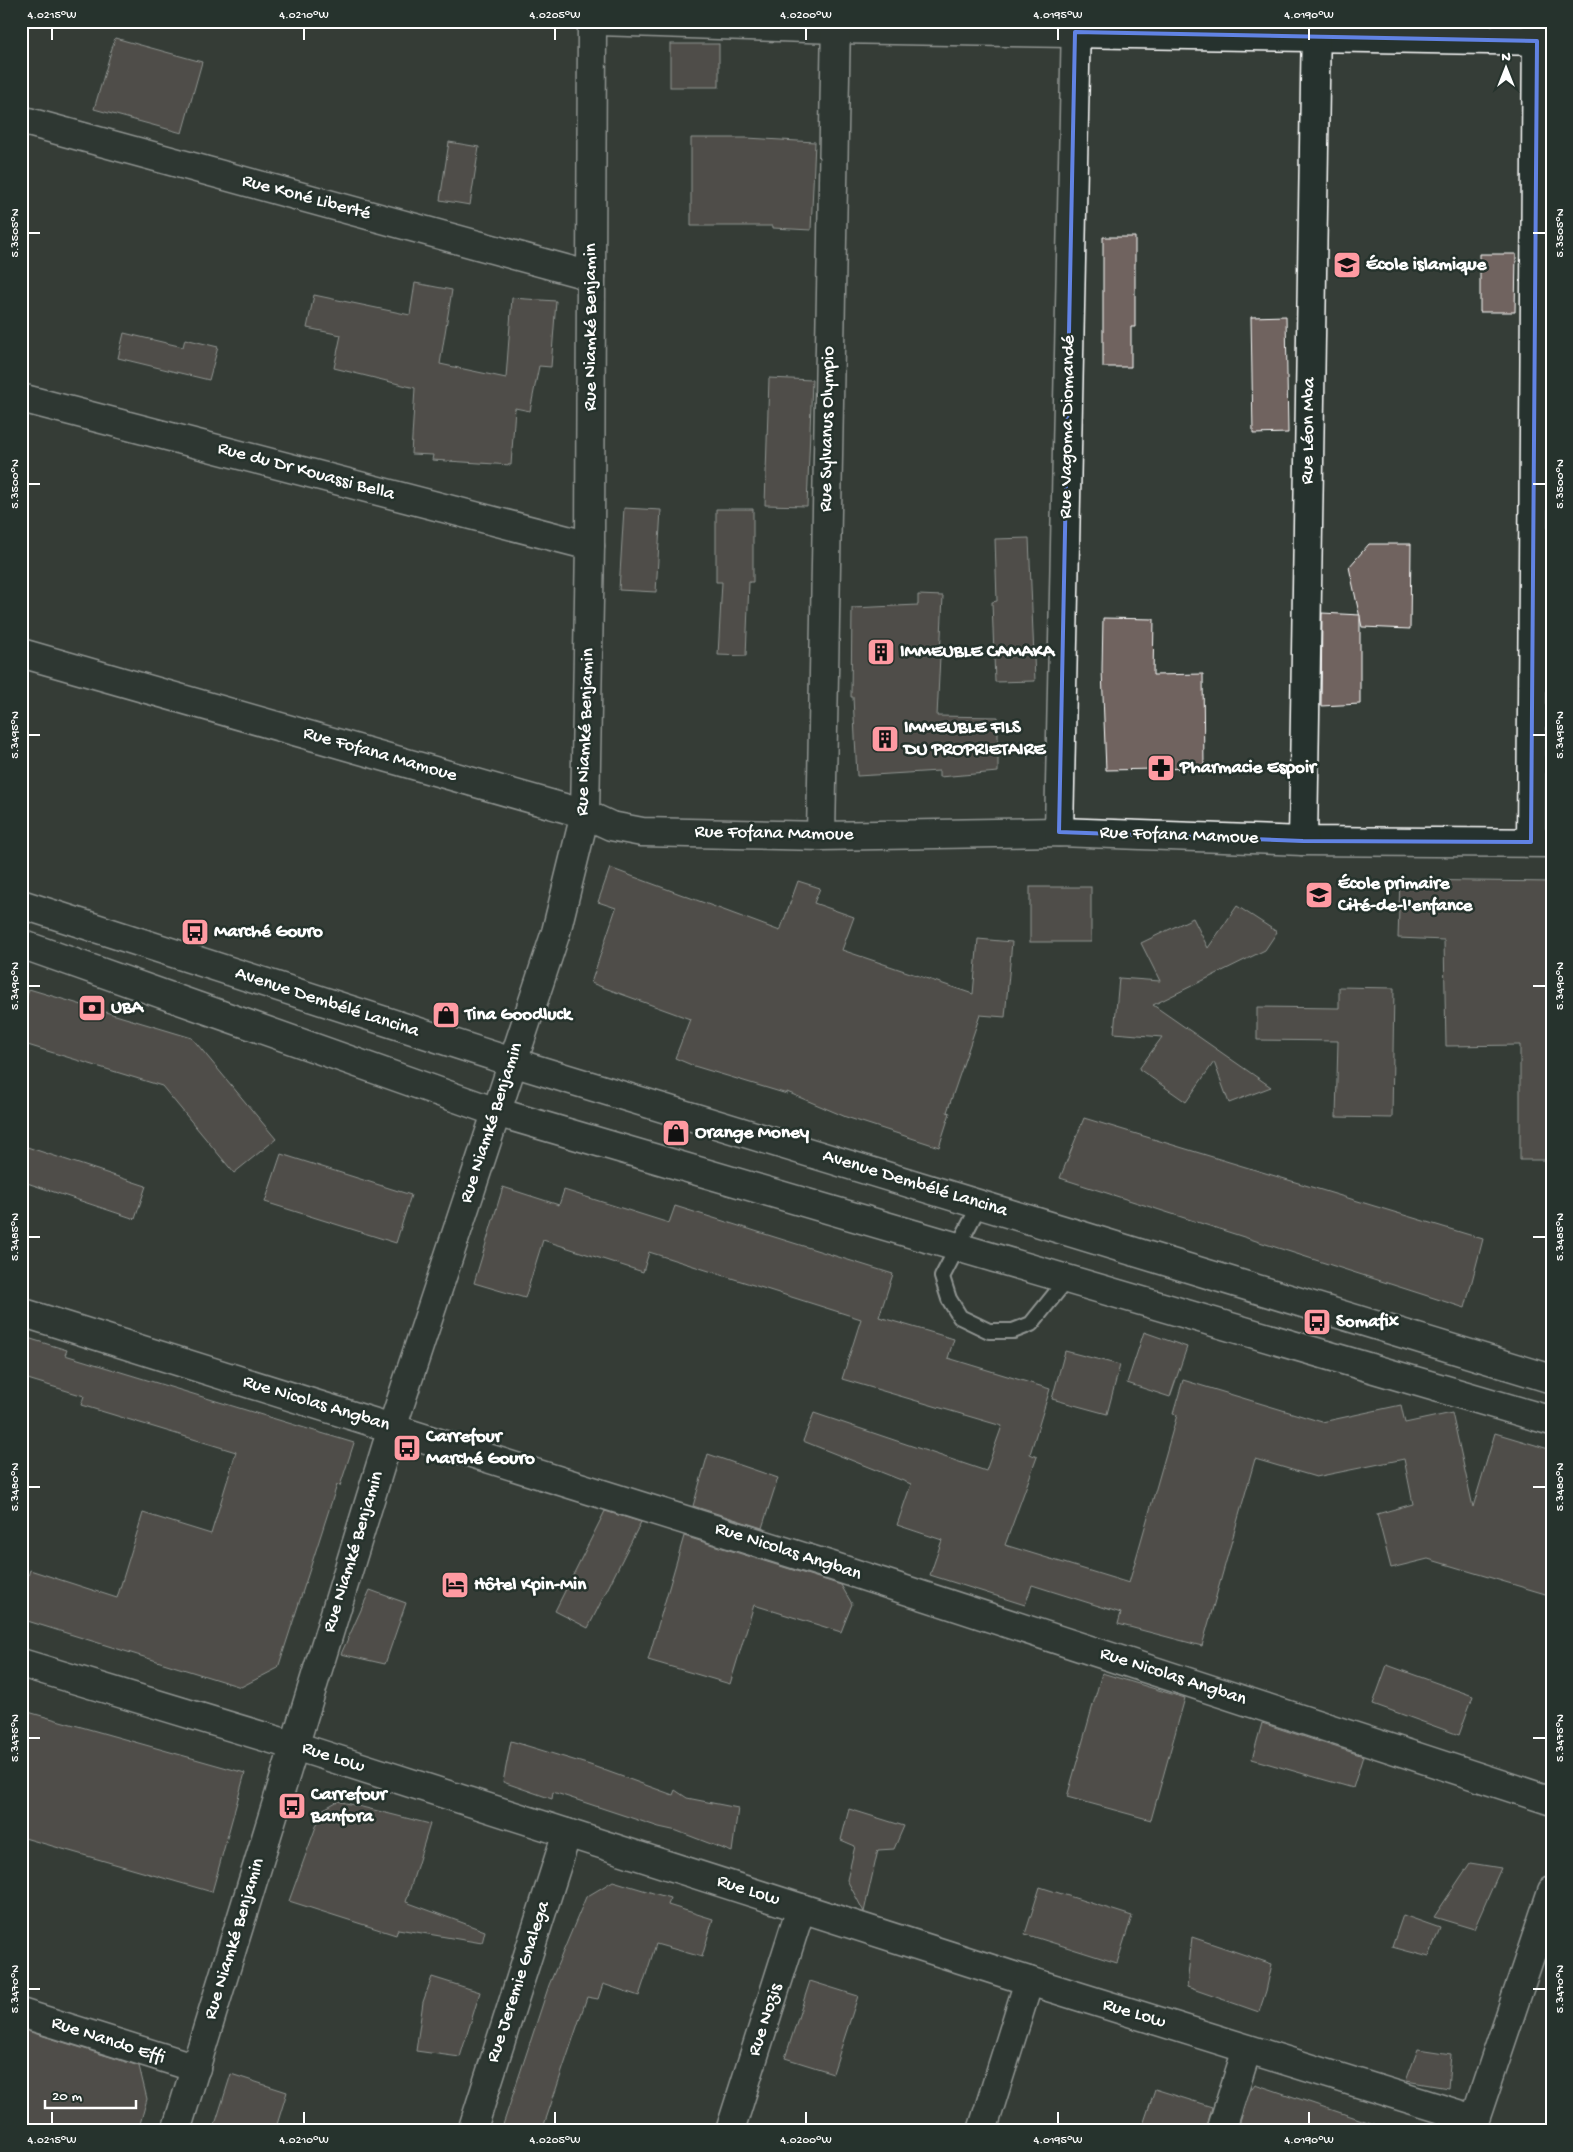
<svg xmlns="http://www.w3.org/2000/svg" width="1573" height="2152" font-family="'Gochi Hand',sans-serif">
	<style>
		.building { fill: #70645e; stroke: #fff }
		.lines { fill: none; stroke-linecap: round; stroke-linejoin: round }
		.service-casing { stroke: #fff; stroke-width: 18 }
		.minor-casing { stroke: #fff; stroke-width: 31 }
		.tertiary-casing { stroke: #fff; stroke-width: 31 }
		.service { stroke: #26332d; stroke-width: 14 }
		.minor { stroke: #26332d; stroke-width: 28 }
		.tertiary { stroke: #26332d; stroke-width: 28 }
		.marked { fill: none; stroke: #6183e4; stroke-width: 4; stroke-linejoin: round }
		.ticks { fill: none; stroke: #fff; stroke-width: 2 }
		.labels { text-anchor: middle; dominant-baseline: central; stroke-width: 5; stroke-linejoin: round; paint-order: stroke }
		.street-label { font-size: 19px; fill: #fff; stroke: #26332d }
		.poi-label { font-size: 19px; font-weight: bold; fill: #fff; stroke: #26332d; text-anchor: start }
		.neatline { fill: none; stroke: #fff; stroke-width: 2 }
		.ticks-label { font-size: 12px; text-anchor: middle; fill: #fff }
	</style>
	<rect width="100%" height="100%" fill="#353d37"/>
	<filter id="ink" filterUnits="userSpaceOnUse"><feTurbulence type="fractalNoise" baseFrequency=".02" numOctaves="2"/><feDisplacementMap in="SourceGraphic" scale="10" xChannelSelector="R" yChannelSelector="G"/><feConvolveMatrix kernelMatrix="1 2 1 2 8 2 1 2 1" color-interpolation-filters="sRGB"/></filter>
	<g filter="url(#ink)">
		<g class="building">
			<path d="M115 38 202 62 182 133 94 109Z"/>
			<rect x="670" y="44" width="49" height="43"/>
			<path d="M691 138H747L815 142 811 230 773 228V226H691Z"/>
			<path d="M449 142 479 147 470 205 440 200Z"/>
			<path d="M1103 237H1135V327H1131V367H1103Z"/>
			<path d="M1480 254H1516L1515 312H1480Z"/>
			<path d="M415 283 452 290 440 364 506 378 512 298 556 301 551 367 539 366 530 411 515 408 511 465 432 460 433 455 411 454 415 388 334 368 341 335 307 328 314 295 410 315Z"/>
			<path d="M1286 316 1288 433 1253 434 1251 317Z"/>
			<path d="M124 333 183 347 185 339 218 347 209 380 118 358Z"/>
			<path d="M769 378 812 380 807 506 765 505Z"/>
			<path d="M624 508 661 510 656 592 619 590Z"/>
			<path d="M716 509H753V582H749L746 656 718 655 722 582H716Z"/>
			<path d="M1029 538 1035 681 995 682 992 602 997 601 995 539Z"/>
			<path d="M1369 544H1411L1410 629 1362 627 1349 567Z"/>
			<path d="M918 595 943 596 937 716 998 717V772L939 777V771L857 776 853 697H851L852 608 918 605Z"/>
			<path d="M1322 613 1360 615V704L1321 706Z"/>
			<path d="M1103 618 1154 619 1153 675 1203 674 1204 768 1106 770 1102 670Z"/>
			<path d="M610 868 780 931 798 881 820 888 814 903 854 917 842 950 973 994 978 939 1012 942 1005 1017 980 1015 947 1112 950 1113 939 1147 846 1117 787 1092V1094L694 1066 675 1058 690 1019 591 983 616 908 598 902Z"/>
			<path d="M1400 880 1552 882V1160H1520V1045L1446 1046 1444 940 1398 938Z"/>
			<rect x="1030" y="887" width="61" height="55"/>
			<path d="M1237 906 1277 932 1265 950 1153 1005 1271 1087 1229 1103 1214 1062 1186 1102 1139 1069 1162 1037 1114 1033 1119 978 1160 981 1141 943 1193 918 1208 948Z"/>
			<path d="M1339 987 1394 988 1392 1118 1336 1117 1338 1041 1257 1040V1007L1339 1008Z"/>
			<path d="M29 989 192 1038 276 1139 234 1173 162 1086 21 1043V1014Z"/>
			<path d="M1084 1118 1483 1239 1465 1308 1060 1178Z"/>
			<path d="M21 1145 146 1186 135 1219 21 1181Z"/>
			<path d="M281 1154 411 1195 396 1243 265 1202Z"/>
			<path d="M503 1187 559 1205 564 1190 669 1223 675 1206 893 1274 879 1317 954 1339 948 1358 1050 1389 1030 1454 1037 1457 1005 1545 1129 1583 1177 1415 1173 1414 1183 1380 1322 1422 1401 1405 1405 1423 1452 1413 1473 1507 1495 1433 1552 1450V1596L1428 1559 1391 1568 1377 1514 1413 1504 1404 1459 1316 1477 1255 1459 1202 1646 1118 1624 1121 1613 1032 1585 1025 1605 930 1575 942 1540 897 1525 911 1484 803 1441 814 1413 986 1471 1002 1426 842 1379 861 1319 649 1252 643 1272 543 1240 525 1298 474 1283Z"/>
			<path d="M1144 1332 1187 1347 1170 1397 1127 1383Z"/>
			<path d="M21 1336 67 1350 65 1355 354 1443 340 1486 337 1485 278 1668 241 1687 21 1619V1597L30 1570 117 1598 143 1513 211 1534 236 1452 81 1405 84 1396 21 1377Z"/>
			<path d="M1065 1351 1120 1365 1107 1414 1052 1399Z"/>
			<path d="M708 1454 778 1478 762 1528 693 1506Z"/>
			<path d="M605 1511 641 1522 588 1628 555 1611Z"/>
			<path d="M684 1536 841 1585 852 1604 841 1632 754 1605 730 1684 648 1660Z"/>
			<path d="M370 1590 406 1603 385 1664 341 1654Z"/>
			<path d="M1387 1665 1473 1696 1459 1735 1373 1704Z"/>
			<path d="M1102 1673 1185 1698 1151 1820 1067 1797Z"/>
			<path d="M21 1710 245 1773 212 1892 21 1837Z"/>
			<path d="M1262 1723 1363 1756 1353 1788 1252 1759Z"/>
			<path d="M511 1741 590 1765 673 1795 675 1790 687 1798 738 1808 732 1852 677 1831 659 1827 553 1792 552 1799 503 1782Z"/>
			<path d="M338 1801 430 1824 406 1902 485 1931 482 1943 398 1929 396 1935 289 1901 322 1810Z"/>
			<path d="M849 1809 904 1826 894 1849 878 1850 864 1912 847 1880 855 1846 841 1840Z"/>
			<path d="M1470 1863 1501 1868 1474 1929 1434 1917Z"/>
			<path d="M613 1881 670 1898 668 1905 713 1919 702 1957 656 1944 639 1996 603 1984 598 1999 587 1997 542 2131H501L549 1985 586 1897Z"/>
			<path d="M1040 1887 1132 1916 1117 1963 1025 1934Z"/>
			<path d="M1403 1915 1440 1928 1429 1957 1392 1947Z"/>
			<path d="M1192 1937 1272 1964 1266 1991 1259 2012 1187 1987Z"/>
			<path d="M432 1977 480 1992 460 2057 416 2051 423 2002Z"/>
			<path d="M810 1981 858 1996 833 2073 785 2058Z"/>
			<path d="M21 2029 139 2066 147 2099 138 2131H21Z"/>
			<path d="M1418 2049 1451 2054 1448 2088 1406 2081Z"/>
			<path d="M231 2074 287 2092 275 2131H213Z"/>
			<path d="M1255 2084 1380 2126V2131H1237L1250 2091Z"/>
			<path d="M1155 2089 1212 2107 1206 2131H1141Z"/>
		</g>
		<g class="lines">
			<defs>
				<path id="service" d="M980 1204 942 1277 949 1299 960 1317 989 1331H1013L1031 1324 1068 1278"/>
				<g id="minor">
					<path d="M599 21 836 29 1552 41"/>
					<path d="M21 120 591 276"/>
					<path d="M21 398 590 546"/>
					<path d="M21 653 585 814 611 826 642 832 821 836 1059 832 1303 841 1552 843"/>
					<path d="M1059 832 1076 21"/>
					<path d="M821 836 836 21"/>
					<path d="M1303 841 1316 21"/>
					<path d="M1531 842 1537 21"/>
					<path d="M21 944 496 1112 1552 1421"/>
					<path d="M21 1312 832 1566 1552 1801"/>
					<path d="M21 1663 295 1746 1029 1981 1474 2119"/>
					<path d="M21 2013 196 2068"/>
					<path d="M176 2131 392 1428 556 932 585 814 590 546 592 21"/>
					<path d="M472 2131 567 1833"/>
					<path d="M730 2131 801 1908"/>
					<path d="M982 2131 1029 1981"/>
					<path d="M1221 2131 1247 2049"/>
					<path d="M1471 2131 1552 1891"/>
				</g>
				<path id="tertiary" d="M21 904 512 1062 1552 1379"/>
			</defs>
			<use href="#service" class="service-casing"/>
			<use href="#minor" class="minor-casing"/>
			<use href="#tertiary" class="tertiary-casing"/>
			<use href="#service" class="service"/>
			<use href="#minor" class="minor"/>
			<use href="#tertiary" class="tertiary"/>
		</g>
	</g>
	<path d="M0 0H1573V2152H0ZM1075 32 1537 41 1531 842 1303 841 1059 832Z" fill="#353d37" fill-opacity=".55" fill-rule="evenodd"/>
	<path class="marked" d="M1075 32 1537 41 1531 842 1303 841 1059 832Z"/>
	<path class="ticks" d="M52 28V40M304 28V40M555 28V40M806 28V40M1058 28V40M1309 28V40M28 233H40M1533 233H1546M28 484H40M1533 484H1546M28 735H40M1533 735H1546M28 986H40M1533 986H1546M28 1237H40M1533 1237H1546M28 1487H40M1533 1487H1546M28 1738H40M1533 1738H1546M28 1989H40M1533 1989H1546M52 2112V2124M304 2112V2124M555 2112V2124M806 2112V2124M1058 2112V2124M1309 2112V2124"/>
	<defs>
		<symbol id="school-square" viewBox="-11 -11 22 22"><rect x="-9" y="-9" width="18" height="18" rx="4" fill="#ff9aa2" stroke="#26332d"/><path d="M0-5L7-2L0 1L-7-2ZM-4 1L0 2.5L4 1V4Q0 6-4 4Z" fill="#111"/></symbol>
		<symbol id="building-square" viewBox="-11 -11 22 22"><rect x="-9" y="-9" width="18" height="18" rx="4" fill="#ff9aa2" stroke="#26332d"/><path d="M-4-6H4V6H1V3H-1V6H-4ZM-2.5-4.3h1.7v1.8h-1.7ZM.8-4.3h1.7v1.8H.8ZM-2.5-1h1.7V.8h-1.7ZM.8-1h1.7V.8H.8Z" fill="#111"/></symbol>
		<symbol id="pharmacy-square" viewBox="-11 -11 22 22"><rect x="-9" y="-9" width="18" height="18" rx="4" fill="#ff9aa2" stroke="#26332d"/><path d="M-2-6h4v4h4v4h-4v4h-4v-4h-4v-4h4Z" fill="#111"/></symbol>
		<symbol id="bus-square" viewBox="-11 -11 22 22"><rect x="-9" y="-9" width="18" height="18" rx="4" fill="#ff9aa2" stroke="#26332d"/><path d="M-5-6H5V4H4V6H2V4H-2V6H-4V4H-5ZM-3.5-4V0h7V-4ZM-3.5 1.2v1.5H-2V1.2ZM2 1.2v1.5H3.5V1.2Z" fill="#111"/></symbol>
		<symbol id="bank-square" viewBox="-11 -11 22 22"><rect x="-9" y="-9" width="18" height="18" rx="4" fill="#ff9aa2" stroke="#26332d"/><path d="M-6-4H6V4H-6ZM0-2.3a2.3 2.3 0 1 0 0 4.6a2.3 2.3 0 1 0 0-4.6Z" fill="#111"/></symbol>
		<symbol id="shop-square" viewBox="-11 -11 22 22"><rect x="-9" y="-9" width="18" height="18" rx="4" fill="#ff9aa2" stroke="#26332d"/><path d="M-5-2.5h2.3a2.7 3.5 0 0 1 5.4 0H5L5.5 6h-11ZM-1.5-2.5h3a1.5 2.3 0 0 0-3 0Z" fill="#111"/></symbol>
		<symbol id="hotel-square" viewBox="-11 -11 22 22"><rect x="-9" y="-9" width="18" height="18" rx="4" fill="#ff9aa2" stroke="#26332d"/><path d="M-6-4.5h1.5V1H6V5H4.5V3h-9V5H-6ZM-4 0a1.8 1.8 0 1 1 3.6 0ZM.5 0V-2.5h3Q6-2.5 6 0Z" fill="#111"/></symbol>
	</defs>
	<g fill-rule="evenodd">
		<use href="#school-square" x="1331" y="249" width="32" height="32"/>
		<use href="#building-square" x="865" y="636" width="32" height="32"/>
		<use href="#building-square" x="869" y="723" width="32" height="32"/>
		<use href="#pharmacy-square" x="1145" y="752" width="32" height="32"/>
		<use href="#school-square" x="1303" y="879" width="32" height="32"/>
		<use href="#bus-square" x="179" y="916" width="32" height="32"/>
		<use href="#bank-square" x="76" y="992" width="32" height="32"/>
		<use href="#shop-square" x="430" y="999" width="32" height="32"/>
		<use href="#shop-square" x="660" y="1117" width="32" height="32"/>
		<use href="#bus-square" x="1301" y="1306" width="32" height="32"/>
		<use href="#bus-square" x="391" y="1432" width="32" height="32"/>
		<use href="#hotel-square" x="439" y="1569" width="32" height="32"/>
		<use href="#bus-square" x="276" y="1790" width="32" height="32"/>
	</g>
	<g class="labels">
		<g class="street-label">
			<text transform="translate(306 198) rotate(15)">Rue Koné Liberté</text>
			<text transform="translate(591 327) rotate(-90)">Rue Niamké Benjamin</text>
			<text transform="translate(1068 427) rotate(-89)">Rue Vagoma Diomandé</text>
			<text transform="translate(828 429) rotate(-89)">Rue Sylvanus Olympio</text>
			<text transform="translate(1309 431) rotate(-89)">Rue Léon Mba</text>
			<text transform="translate(306 472) rotate(15)">Rue du Dr Kouassi Bella</text>
			<text transform="translate(586 732) rotate(-88)">Rue Niamké Benjamin</text>
			<text transform="translate(380 755) rotate(16)">Rue Fofana Mamoue</text>
			<text transform="translate(774 834) rotate(1)">Rue Fofana Mamoue</text>
			<text transform="translate(1179 836) rotate(2)">Rue Fofana Mamoue</text>
			<text transform="translate(327 1003) rotate(18)">Avenue Dembélé Lancina</text>
			<text transform="translate(492 1123) rotate(-72)">Rue Niamké Benjamin</text>
			<text transform="translate(915 1184) rotate(17)">Avenue Dembélé Lancina</text>
			<text transform="translate(316 1404) rotate(17)">Rue Nicolas Angban</text>
			<text transform="translate(354 1552) rotate(-73)">Rue Niamké Benjamin</text>
			<text transform="translate(788 1552) rotate(18)">Rue Nicolas Angban</text>
			<text transform="translate(1173 1677) rotate(18)">Rue Nicolas Angban</text>
			<text transform="translate(333 1758) rotate(18)">Rue Low</text>
			<text transform="translate(748 1891) rotate(18)">Rue Low</text>
			<text transform="translate(235 1939) rotate(-73)">Rue Niamké Benjamin</text>
			<text transform="translate(519 1982) rotate(-72)">Rue Jeremie Gnalega</text>
			<text transform="translate(1134 2014) rotate(17)">Rue Low</text>
			<text transform="translate(766 2020) rotate(-72)">Rue Nozis</text>
			<text transform="translate(108 2041) rotate(18)">Rue Nando Effi</text>
		</g>
		<g class="poi-label">
			<text x="1366" y="265">École islamique</text>
			<text x="900" y="652">IMMEUBLE CAMAKA</text>
			<text x="904" y="728">IMMEUBLE FILS<tspan x="904" dy="22">DU PROPRIETAIRE</tspan></text>
			<text x="1180" y="768">Pharmacie Espoir</text>
			<text x="1338" y="884">École primaire<tspan x="1338" dy="22">Cité-de-l'enfance</tspan></text>
			<text x="214" y="932">Marché Gouro</text>
			<text x="111" y="1008">UBA</text>
			<text x="465" y="1015">Tina Goodluck</text>
			<text x="695" y="1133">Orange Money</text>
			<text x="1336" y="1322">Somafix</text>
			<text x="426" y="1437">Carrefour<tspan x="426" dy="22">Marché Gouro</tspan></text>
			<text x="474" y="1585">Hôtel Kpin-Min</text>
			<text x="311" y="1795">Carrefour<tspan x="311" dy="22">Banfora</tspan></text>
		</g>
	</g>
	<rect width="1573" height="2152" fill="none" stroke="#26332d" stroke-width="55"/>
	<g transform="translate(1506 68)" stroke="#26332d" stroke-width="4" paint-order="stroke">
	<path d="M0-4L9 19L0 12L-9 19Z" fill="#ffffff"/>
	<text y="-8" font-size="14" font-weight="bold" text-anchor="middle" fill="#ffffff">N</text>
	</g>
	<path d="M45 2100v8h91v-8" fill="none" stroke="#ffffff" stroke-width="2.5"/>
	<text x="52" y="2100" font-size="15" fill="#ffffff" stroke="#26332d" stroke-width="4" paint-order="stroke">20 m</text>
	<rect x="28" y="28" width="1518" height="2096" class="neatline"/>
	<g class="ticks-label">
		<text x="52" y="18">4.0215°W</text>
		<text x="304" y="18">4.0210°W</text>
		<text x="555" y="18">4.0205°W</text>
		<text x="806" y="18">4.0200°W</text>
		<text x="1058" y="18">4.0195°W</text>
		<text x="1309" y="18">4.0190°W</text>
		<text transform="translate(14 233) rotate(-90)" y="4">5.3505°N</text>
		<text transform="translate(1559 233) rotate(-90)" y="4">5.3505°N</text>
		<text transform="translate(14 484) rotate(-90)" y="4">5.3500°N</text>
		<text transform="translate(1559 484) rotate(-90)" y="4">5.3500°N</text>
		<text transform="translate(14 735) rotate(-90)" y="4">5.3495°N</text>
		<text transform="translate(1559 735) rotate(-90)" y="4">5.3495°N</text>
		<text transform="translate(14 986) rotate(-90)" y="4">5.3490°N</text>
		<text transform="translate(1559 986) rotate(-90)" y="4">5.3490°N</text>
		<text transform="translate(14 1237) rotate(-90)" y="4">5.3485°N</text>
		<text transform="translate(1559 1237) rotate(-90)" y="4">5.3485°N</text>
		<text transform="translate(14 1487) rotate(-90)" y="4">5.3480°N</text>
		<text transform="translate(1559 1487) rotate(-90)" y="4">5.3480°N</text>
		<text transform="translate(14 1738) rotate(-90)" y="4">5.3475°N</text>
		<text transform="translate(1559 1738) rotate(-90)" y="4">5.3475°N</text>
		<text transform="translate(14 1989) rotate(-90)" y="4">5.3470°N</text>
		<text transform="translate(1559 1989) rotate(-90)" y="4">5.3470°N</text>
		<text x="52" y="2143">4.0215°W</text>
		<text x="304" y="2143">4.0210°W</text>
		<text x="555" y="2143">4.0205°W</text>
		<text x="806" y="2143">4.0200°W</text>
		<text x="1058" y="2143">4.0195°W</text>
		<text x="1309" y="2143">4.0190°W</text>
	</g>
</svg>
